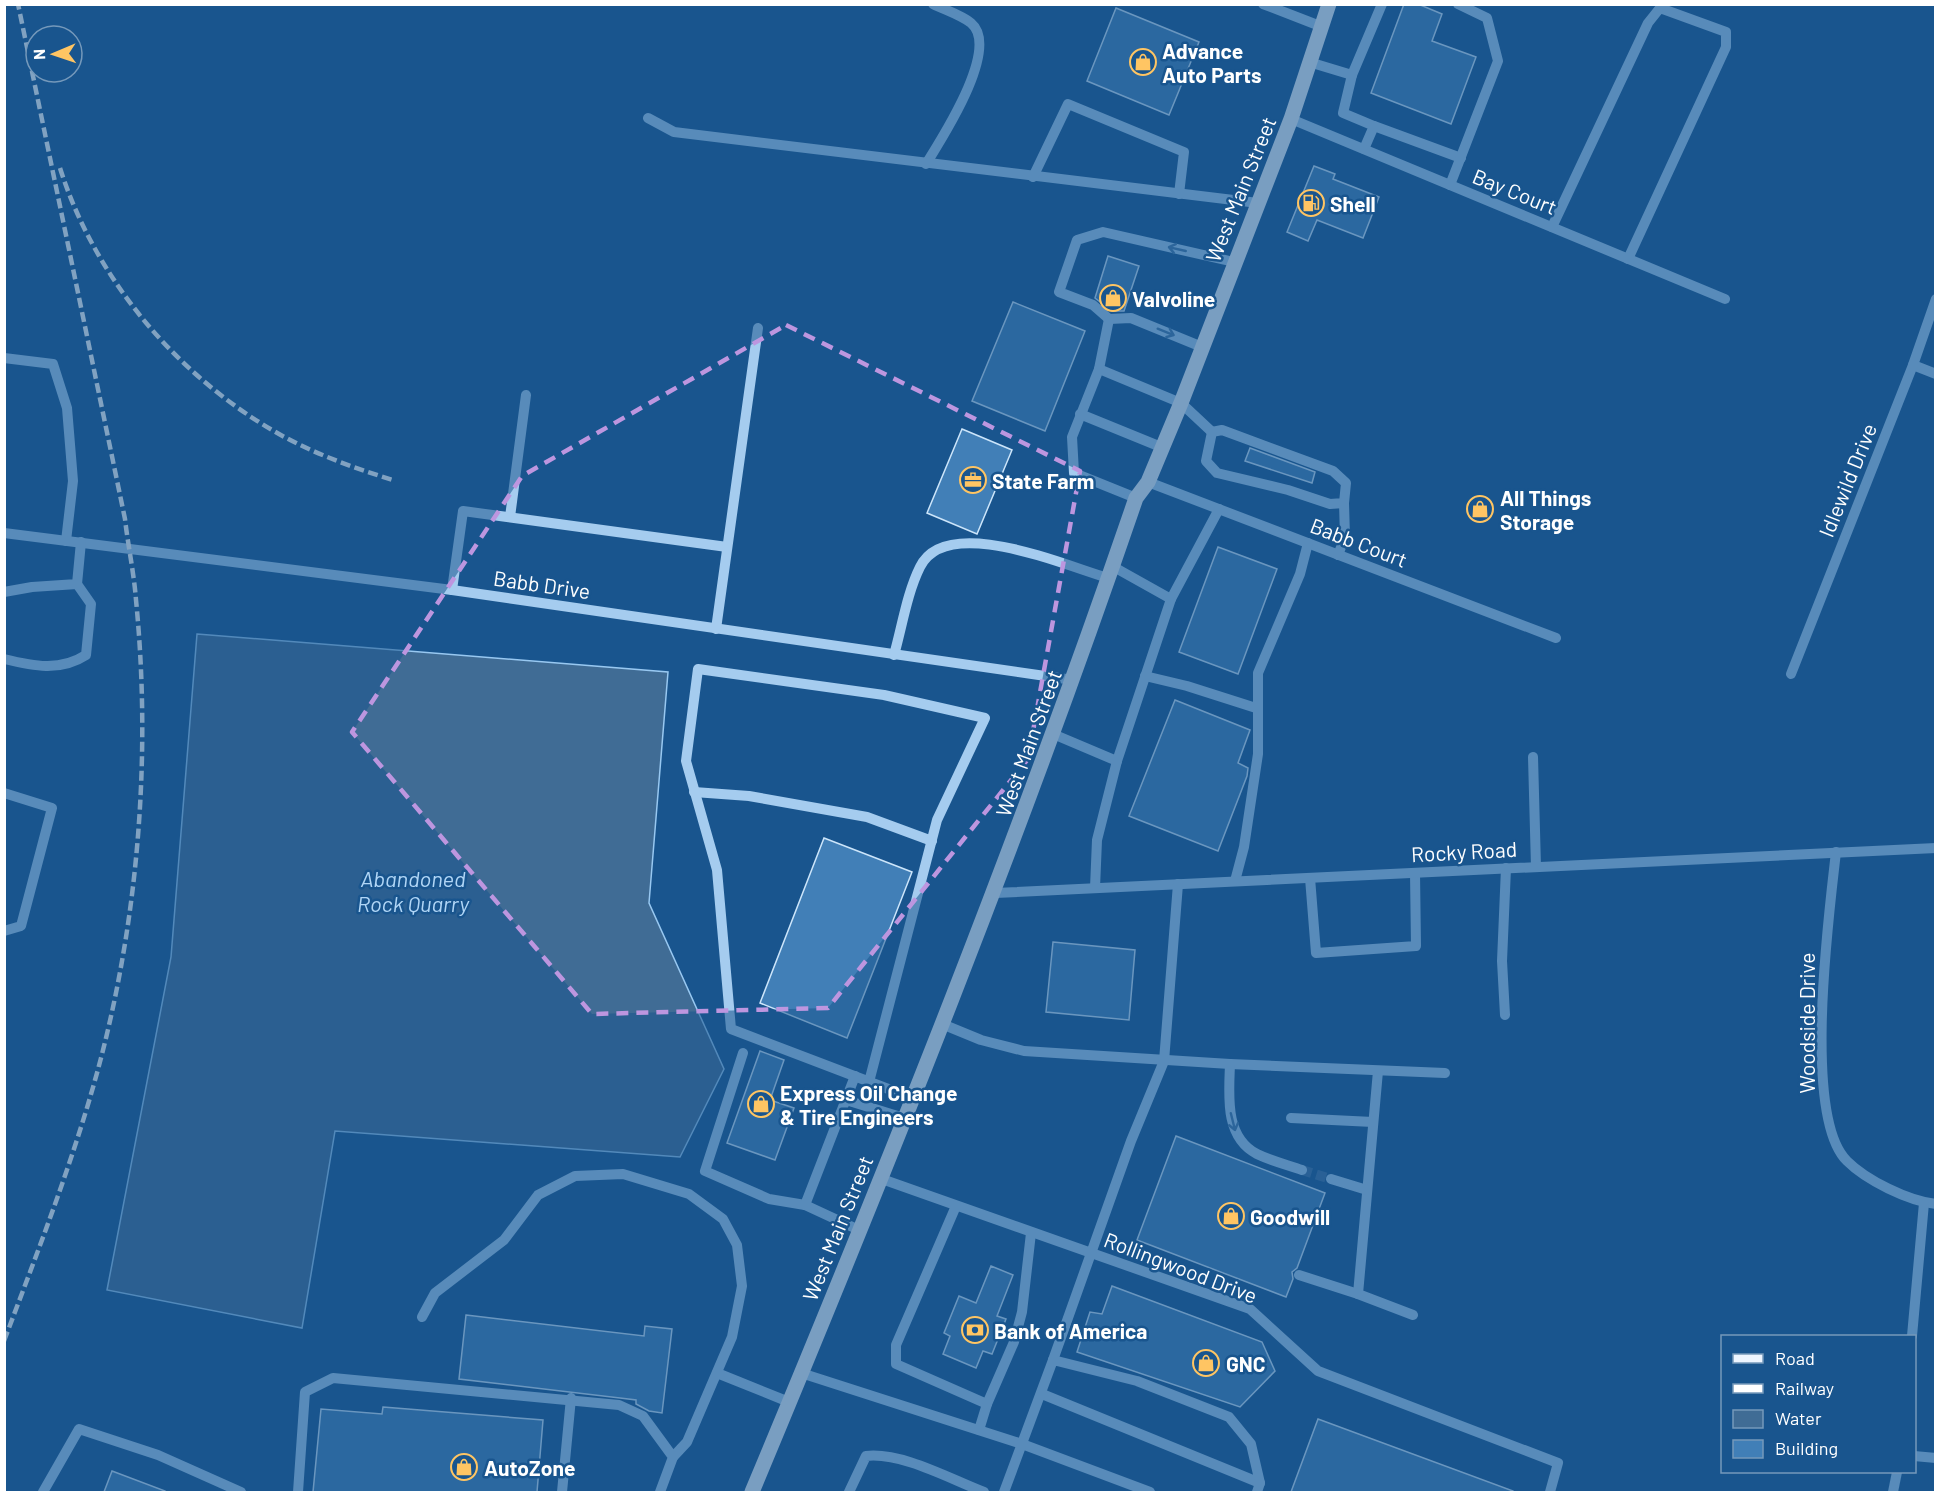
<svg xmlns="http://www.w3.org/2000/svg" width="1940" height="1497" font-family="Barlow,sans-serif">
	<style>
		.water { fill: #406c95; stroke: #98c8f1; stroke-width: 1.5 }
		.building { fill: #417fb7; stroke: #cce5fa; stroke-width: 1.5 }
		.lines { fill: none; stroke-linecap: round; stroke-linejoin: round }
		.minor-tunnel { stroke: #3c6e9f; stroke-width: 10; stroke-dasharray: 10 5; stroke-linecap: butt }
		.minor { stroke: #a5ccef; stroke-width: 10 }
		.major { stroke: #edf5ff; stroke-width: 15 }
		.rail { stroke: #fff; stroke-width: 4.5; stroke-dasharray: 10 4.5; stroke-linecap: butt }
		.oneway { stroke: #4379ab }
		.marked { fill: none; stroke: #bd96df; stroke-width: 4.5; stroke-dasharray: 12 8; stroke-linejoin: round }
		.labels { text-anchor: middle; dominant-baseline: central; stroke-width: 5; stroke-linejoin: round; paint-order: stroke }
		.poi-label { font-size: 21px; font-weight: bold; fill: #fff; stroke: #19558e; text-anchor: start }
		.street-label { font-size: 21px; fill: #fff; stroke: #19558e }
		.water-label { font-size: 22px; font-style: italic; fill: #b1d6f6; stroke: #19558e }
	</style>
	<rect width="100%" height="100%" fill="#19558e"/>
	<path class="water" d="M197 634 668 672 649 903 724 1069 680 1157 335 1131 302 1328 107 1290 171 957Z"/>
	<g class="building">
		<path d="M1404 4H1418L1442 14 1432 41 1476 57 1451 124 1371 93Z"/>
		<path d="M1116 8 1199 42 1169 115 1087 81Z"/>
		<path d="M1314 166 1335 174 1333 179 1379 197 1363 238 1317 220 1308 241 1287 232Z"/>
		<path d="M1108 256 1139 266 1124 311H1112L1095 298Z"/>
		<path d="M1013 302 1085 331 1045 431 972 401Z"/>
		<path d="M962 429 1012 450 977 534 927 513Z"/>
		<path d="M1250 448 1315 472 1312 483 1245 461Z"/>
		<path d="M1218 547 1277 569 1238 674 1179 652Z"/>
		<path d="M1175 700 1250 730 1238 763 1248 768 1247 776 1218 851 1129 816Z"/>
		<path d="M824 838 912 872 847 1038 760 1003Z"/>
		<path d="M1053 942 1135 950 1129 1020 1046 1012Z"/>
		<path d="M760 1051 784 1060 770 1100 794 1108 775 1160 727 1143Z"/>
		<path d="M1176 1136 1325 1193 1297 1268 1292 1272 1293 1279 1286 1297 1137 1240Z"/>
		<path d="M991 1266 1013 1275 997 1316 1006 1319 992 1354 983 1351 976 1368 943 1354 950 1336 944 1333 959 1296 976 1303Z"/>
		<path d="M1112 1286 1262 1342 1275 1371 1240 1407 1077 1352 1090 1312 1102 1314Z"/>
		<path d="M466 1315 644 1336 645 1326 672 1329 662 1413 649 1411 636 1404V1400L620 1398 459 1379Z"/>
		<path d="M383 1407 543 1420 537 1492H313L321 1409 382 1414Z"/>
		<path d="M1318 1419 1513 1491V1492H1291Z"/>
		<path d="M112 1471 165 1491V1492H104Z"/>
	</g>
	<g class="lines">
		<path class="minor-tunnel" d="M1302 1170 1331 1179"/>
		<g class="minor">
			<path d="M1263 4 1320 26"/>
			<path d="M1309 62 1352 75 1382 4"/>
			<path d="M1352 75 1343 113 1374 126 1364 149"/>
			<path d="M648 118 674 132 1258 203"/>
			<path d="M1291 119 1725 299"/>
			<path d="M1374 126 1461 158"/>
			<path d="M926 164C942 138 1001 48 971 23 961 15 945 10 933 4"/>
			<path d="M1033 177 1068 104 1184 152 1179 194"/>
			<path d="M1450 185 1498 61 1487 18 1458 4"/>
			<path d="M1552 227 1648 23 1660 8 1726 32V47L1628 259"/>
			<path d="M1202 347 1131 318 1109 319 1093 305 1059 292 1077 240 1103 232 1234 262"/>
			<path d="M4 358 53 364 67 408 73 481 66 541"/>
			<path d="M1913 365 1936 374"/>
			<path d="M1099 369 1109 319"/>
			<path d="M1080 414 1161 447"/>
			<path d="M1222 430 1333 471 1346 483 1344 503 1330 504 1288 490 1217 473 1206 461 1212 432Z"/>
			<path d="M1148 482 1556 638"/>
			<path d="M1136 498 1074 473 1072 437 1099 369 1181 403 1212 432"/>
			<path d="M510 517 526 395"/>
			<path d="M4 533 452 590 1073 680"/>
			<path d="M1338 555 1345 537 1344 503"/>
			<path d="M1112 566 1171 599"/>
			<path d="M452 590 463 511 727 547"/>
			<path d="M4 592 32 587 77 584 81 542"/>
			<path d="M716 629 758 328"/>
			<path d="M894 655C902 627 907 593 920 567 946 513 1066 566 1108 578"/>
			<path d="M4 659C33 666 60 672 86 655L91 604 77 584"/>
			<path d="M1791 674 1913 365 1936 299"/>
			<path d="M1145 676 1187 686 1256 708"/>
			<path d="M1053 734 1117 761"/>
			<path d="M1533 757 1536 867"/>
			<path d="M694 792 749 796 867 817 932 841"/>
			<path d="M4 793 52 808 21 926 4 931"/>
			<path d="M1836 852C1829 914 1802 1117 1847 1161 1866 1180 1908 1201 1936 1204"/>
			<path d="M1310 878 1316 953 1416 946 1415 873"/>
			<path d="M1235 881 1244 847 1258 754V673L1300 574 1308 543"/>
			<path d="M1095 888 1097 840 1117 761 1171 599 1219 509"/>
			<path d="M995 893 1936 848"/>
			<path d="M1505 1015 1502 961 1506 868"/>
			<path d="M942 1024 981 1040 1024 1051 1230 1064 1445 1073"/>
			<path d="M743 1053 705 1171 769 1199 805 1205"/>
			<path d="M1230 1064C1229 1095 1224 1137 1257 1154 1271 1161 1288 1165 1302 1170"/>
			<path d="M1378 1071 1358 1294 1413 1315"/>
			<path d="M855 1076 805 1205 859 1230"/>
			<path d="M869 1082 937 820 985 718 884 695 698 669 686 761 717 870 731 1029 912 1098"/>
			<path d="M846 1100 904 1118"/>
			<path d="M1291 1118 1373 1122"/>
			<path d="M879 1178 1250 1309 1318 1371 1558 1463 1550 1492"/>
			<path d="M1331 1179 1367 1190"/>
			<path d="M956 1206 896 1345V1364L987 1404 979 1430"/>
			<path d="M1299 1275 1358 1294"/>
			<path d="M422 1317 435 1293 504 1240 538 1195 575 1176 623 1174 689 1194 723 1219 737 1245 742 1286 732 1337 687 1442 673 1457"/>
			<path d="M1912 1336 1924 1203"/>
			<path d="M1053 1360 1131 1141 1164 1061 1178 884"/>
			<path d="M717 1373 789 1402"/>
			<path d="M801 1373 1022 1444 1150 1492"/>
			<path d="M1042 1394 1260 1483"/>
			<path d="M987 1404 1014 1342 1022 1312 1031 1233"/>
			<path d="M1914 1456 1936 1458"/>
			<path d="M43 1492 79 1429 158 1455 241 1492"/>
			<path d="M298 1492 305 1392 333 1378 619 1405 643 1416 673 1457 660 1492"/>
			<path d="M562 1492 571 1398"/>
			<path d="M849 1492 866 1456C902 1452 950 1479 984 1492"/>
			<path d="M1004 1492 1053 1360 1137 1381 1229 1417 1251 1444 1260 1483 1257 1492"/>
			<path d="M1893 1492 1897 1472"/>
		</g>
		<path class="major" d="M752 1492C889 1164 1021 834 1136 498L1148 482 1181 403 1291 119 1329 4"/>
		<g class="rail">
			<path d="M60 168C95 279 178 377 279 434 315 454 354 468 393 480"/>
			<path d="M4 1341C39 1248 76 1154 101 1058 139 911 151 752 136 600 134 573 128 546 125 519L18 4"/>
		</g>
	</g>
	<defs><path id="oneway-shaft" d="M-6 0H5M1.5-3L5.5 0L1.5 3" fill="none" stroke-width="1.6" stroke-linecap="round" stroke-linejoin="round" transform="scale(1.5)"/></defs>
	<g class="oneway">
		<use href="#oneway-shaft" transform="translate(1177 249) rotate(-167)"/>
		<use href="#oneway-shaft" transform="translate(1166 332) rotate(22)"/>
		<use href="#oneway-shaft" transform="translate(1233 1122) rotate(76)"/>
	</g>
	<path d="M0 0H1940V1497H0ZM786 325 1080 471 1028 759 828 1008 592 1014 352 732 522 476Z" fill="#19558e" fill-opacity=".55" fill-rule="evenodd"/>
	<path class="marked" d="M786 325 1080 471 1028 759 828 1008 592 1014 352 732 522 476Z"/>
	<defs>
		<symbol id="shop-ring" viewBox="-11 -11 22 22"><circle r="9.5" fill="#19558e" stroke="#ffc563" stroke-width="1.5"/><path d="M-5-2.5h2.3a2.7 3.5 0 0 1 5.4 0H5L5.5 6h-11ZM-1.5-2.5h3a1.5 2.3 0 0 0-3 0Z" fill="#ffc563"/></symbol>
		<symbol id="fuel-ring" viewBox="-11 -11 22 22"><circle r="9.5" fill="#19558e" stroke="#ffc563" stroke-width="1.5"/><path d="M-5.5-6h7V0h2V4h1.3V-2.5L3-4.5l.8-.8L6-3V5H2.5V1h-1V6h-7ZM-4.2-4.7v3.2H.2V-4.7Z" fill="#ffc563"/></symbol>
		<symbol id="office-ring" viewBox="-11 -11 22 22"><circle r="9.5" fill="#19558e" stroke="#ffc563" stroke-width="1.5"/><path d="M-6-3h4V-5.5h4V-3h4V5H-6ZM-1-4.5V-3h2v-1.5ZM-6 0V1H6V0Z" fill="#ffc563"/></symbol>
		<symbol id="bank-ring" viewBox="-11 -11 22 22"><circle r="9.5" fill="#19558e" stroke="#ffc563" stroke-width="1.5"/><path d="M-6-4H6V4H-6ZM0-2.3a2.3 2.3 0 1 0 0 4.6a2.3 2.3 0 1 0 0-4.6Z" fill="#ffc563"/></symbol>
	</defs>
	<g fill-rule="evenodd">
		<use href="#shop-ring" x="1128" y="47" width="30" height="30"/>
		<use href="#fuel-ring" x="1296" y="188" width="30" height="30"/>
		<use href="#shop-ring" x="1098" y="283" width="30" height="30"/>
		<use href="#office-ring" x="958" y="465" width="30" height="30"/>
		<use href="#shop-ring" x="1465" y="494" width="30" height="30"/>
		<use href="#shop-ring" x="746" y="1089" width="30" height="30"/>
		<use href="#shop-ring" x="1216" y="1201" width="30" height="30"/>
		<use href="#bank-ring" x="960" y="1315" width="30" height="30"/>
		<use href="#shop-ring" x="1191" y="1348" width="30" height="30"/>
		<use href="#shop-ring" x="449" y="1452" width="30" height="30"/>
	</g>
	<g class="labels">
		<g class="poi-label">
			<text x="1162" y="50">Advance<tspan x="1162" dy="24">Auto Parts</tspan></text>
			<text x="1330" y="203">Shell</text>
			<text x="1132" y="298">Valvoline</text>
			<text x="992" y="480">State Farm</text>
			<text x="1500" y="497">All Things<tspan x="1500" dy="24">Storage</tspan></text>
			<text x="780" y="1092">Express Oil Change<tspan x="780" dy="24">&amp; Tire Engineers</tspan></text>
			<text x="1250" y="1216">Goodwill</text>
			<text x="994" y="1330">Bank of America</text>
			<text x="1226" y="1363">GNC</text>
			<text x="484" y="1467">AutoZone</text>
		</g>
		<g class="street-label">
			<text transform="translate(1240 189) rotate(-68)">West Main Street</text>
			<text transform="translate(1515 191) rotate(22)">Bay Court</text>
			<text transform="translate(1847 480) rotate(-68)">Idlewild Drive</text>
			<text transform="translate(1359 542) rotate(21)">Babb Court</text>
			<text transform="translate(542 584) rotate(8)">Babb Drive</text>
			<text transform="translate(1028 743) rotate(-70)">West Main Street</text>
			<text transform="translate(1464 851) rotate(-3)">Rocky Road</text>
			<text transform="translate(1806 1023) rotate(-90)">Woodside Drive</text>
			<text transform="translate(837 1228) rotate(-68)">West Main Street</text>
			<text transform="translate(1181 1267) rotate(21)">Rollingwood Drive</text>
		</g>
		<g class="water-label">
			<text x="413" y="878">Abandoned<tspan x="413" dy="25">Rock Quarry</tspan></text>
		</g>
	</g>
	<rect width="1940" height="1497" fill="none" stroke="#ffffff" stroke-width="12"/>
	<rect x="1721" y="1335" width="195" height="138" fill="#19558e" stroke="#7599bb" stroke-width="1.5"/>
	<rect x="1733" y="1354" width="30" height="9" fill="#edf5ff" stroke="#7599bb" stroke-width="1.5"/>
	<text x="1775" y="1365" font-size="18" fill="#ffffff">Road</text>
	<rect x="1733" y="1384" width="30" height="9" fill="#ffffff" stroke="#7599bb" stroke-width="1.5"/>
	<text x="1775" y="1395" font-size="18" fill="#ffffff">Railway</text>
	<rect x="1733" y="1410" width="30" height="18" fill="#406c95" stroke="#7599bb" stroke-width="1.5"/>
	<text x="1775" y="1425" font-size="18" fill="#ffffff">Water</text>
	<rect x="1733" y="1440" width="30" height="18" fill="#417fb7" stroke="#7599bb" stroke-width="1.5"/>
	<text x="1775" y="1455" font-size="18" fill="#ffffff">Building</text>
	<g transform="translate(54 54) rotate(268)"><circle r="28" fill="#19558e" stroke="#7599bb" stroke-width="1.5"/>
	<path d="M0-4.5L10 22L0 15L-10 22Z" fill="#ffc563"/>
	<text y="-9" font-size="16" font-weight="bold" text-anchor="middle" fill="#ffffff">N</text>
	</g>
</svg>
